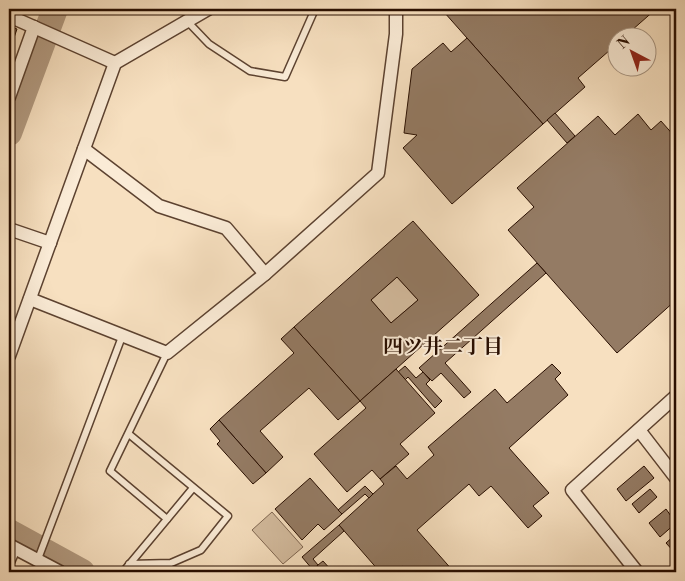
<svg xmlns="http://www.w3.org/2000/svg" width="685" height="581" font-family="'Libre Bodoni','Noto Serif JP',serif">
	<style>
		.green { fill: #d4bc9f; stroke: #7e6550 }
		.lines { fill: none; stroke-linecap: round; stroke-linejoin: round }
		.river { stroke: #b1997f; stroke-width: 26 }
		.building { fill: #947b64; stroke: #280e00; fill-rule: evenodd }
		.service-casing { stroke: #5c4230; stroke-width: 9 }
		.minor-casing { stroke: #5c4230; stroke-width: 15 }
		.service { stroke: #faebd6; stroke-width: 6 }
		.minor { stroke: #faebd6; stroke-width: 12 }
		.labels { text-anchor: middle; dominant-baseline: central; stroke-width: 4; stroke-linejoin: round; paint-order: stroke }
		.neighbourhood-label { font-size: 20px; font-weight: bold; fill: #280e00; stroke: #faebd6 }
	</style>
	<rect width="100%" height="100%" fill="#f7e0c0"/>
	<filter id="stains"><feTurbulence type="fractalNoise" baseFrequency=".004" numOctaves="4"/><feColorMatrix values="0 0 0 0 .2 0 0 0 0 .09 0 0 0 0 .02 0 0 0 .5 -.17"/></filter>
	<radialGradient id="worn" r=".72"><stop offset=".6" stop-color="#630" stop-opacity="0"/><stop offset="1" stop-color="#630" stop-opacity=".3"/></radialGradient>
	<g class="green">
		<path d="M397 277 418 300 391 323 371 300Z"/>
		<path d="M272 512 303 547 283 564 252 530Z"/>
	</g>
	<g class="lines">
		<g class="river">
			<path d="M9 133 55 9"/>
			<path d="M9 532 82 572"/>
		</g>
	</g>
	<g class="building">
		<path d="M447 9H656L623 38H618V43L578 78 585 87 543 124 444 12Z"/>
		<path d="M9 26 17 29 9 52Z"/>
		<path d="M467 38 543 124 452 204 403 148 417 135 404 133 412 69 443 43 451 52Z"/>
		<path d="M555 113 575 136 567 143 547 120Z"/>
		<path d="M638 114 651 130 661 121 676 138V300L617 353 508 230 534 207 517 188 598 116 615 135Z"/>
		<path d="M413 221 479 295 360 401 294 327ZM397 277 418 300 391 323 371 300Z"/>
		<path d="M537 263 546 273 445 363 471 392 464 398 441 373 432 381 419 368Z"/>
		<path d="M294 327 360 401 338 420 309 388 260 431 283 457 266 473 219 420 294 353 281 339Z"/>
		<path d="M552 364 561 373 555 379 568 395 509 448 549 493 533 506 542 516 528 528 491 486 479 496 469 484 417 530 454 572H409L403 566 396 572H380L339 525 384 484 380 479 396 466 407 479 434 455 428 447 495 389 507 403Z"/>
		<path d="M405 366 416 378 423 372 430 380 426 384 442 401 435 408 408 377 405 380 398 372Z"/>
		<path d="M396 369 435 413 400 444 409 454 380 479 372 470 347 492 314 454 366 408 360 401Z"/>
		<path d="M219 420 266 473 253 484 217 444 220 441 210 429Z"/>
		<path d="M644 466 654 478 626 501 617 489Z"/>
		<path d="M310 478 342 514 324 530 318 524 302 540 275 509Z"/>
		<path d="M365 486 373 494 369 498 365 494 342 514 338 510Z"/>
		<path d="M650 489 657 497 639 513 632 504Z"/>
		<path d="M666 509 676 523 660 537 649 523Z"/>
		<path d="M339 525 344 531 313 559 318 565 313 570 302 557Z"/>
		<path d="M676 534V554L666 543Z"/>
		<path d="M323 561 332 571 310 572 318 565Z"/>
	</g>
	<g class="lines">
		<defs>
			<g id="service">
				<path d="M187 21 209 44 250 71 285 77 315 9"/>
				<path d="M167 519 110 471 167 353"/>
				<path d="M38 559 123 334"/>
				<path d="M129 564 171 563 201 550 228 516 130 435"/>
				<path d="M9 567 17 549"/>
				<path d="M123 572 193 488"/>
			</g>
			<g id="minor">
				<path d="M9 16 115 63"/>
				<path d="M9 97 34 27"/>
				<path d="M84 149 159 206 226 228 265 274"/>
				<path d="M9 229 50 243"/>
				<path d="M30 299 167 353 265 274 378 173 396 34V9"/>
				<path d="M9 356 115 63 208 9"/>
				<path d="M639 430 676 478"/>
				<path d="M9 545 60 572"/>
				<path d="M637 572 572 490 676 396"/>
			</g>
		</defs>
		<use href="#service" class="service-casing"/>
		<use href="#minor" class="minor-casing"/>
		<use href="#service" class="service"/>
		<use href="#minor" class="minor"/>
	</g>
	<g class="labels">
		<g class="neighbourhood-label">
			<text x="443" y="347">四ツ井二丁目</text>
		</g>
	</g>
	<rect width="685" height="581" fill="none" stroke="#f7e0c0" stroke-width="30"/>
	<rect x="10" y="10" width="665" height="561" fill="none" stroke="#280e00" stroke-width="2.5"/>
	<rect x="15" y="15" width="655" height="551" fill="none" stroke="#280e00"/>
	<g transform="translate(632 52) rotate(319)"><circle r="24" fill="#faebd6" stroke="#a69380"/>
	<path d="M0-4L9 19L0 12L-9 19Z" fill="#8f2418"/>
	<text y="-8" font-size="14" font-weight="bold" text-anchor="middle" fill="#280e00">N</text>
	</g>
	<rect width="100%" height="100%" filter="url(#stains)"/>
	<rect width="100%" height="100%" fill="url(#worn)"/>
</svg>
